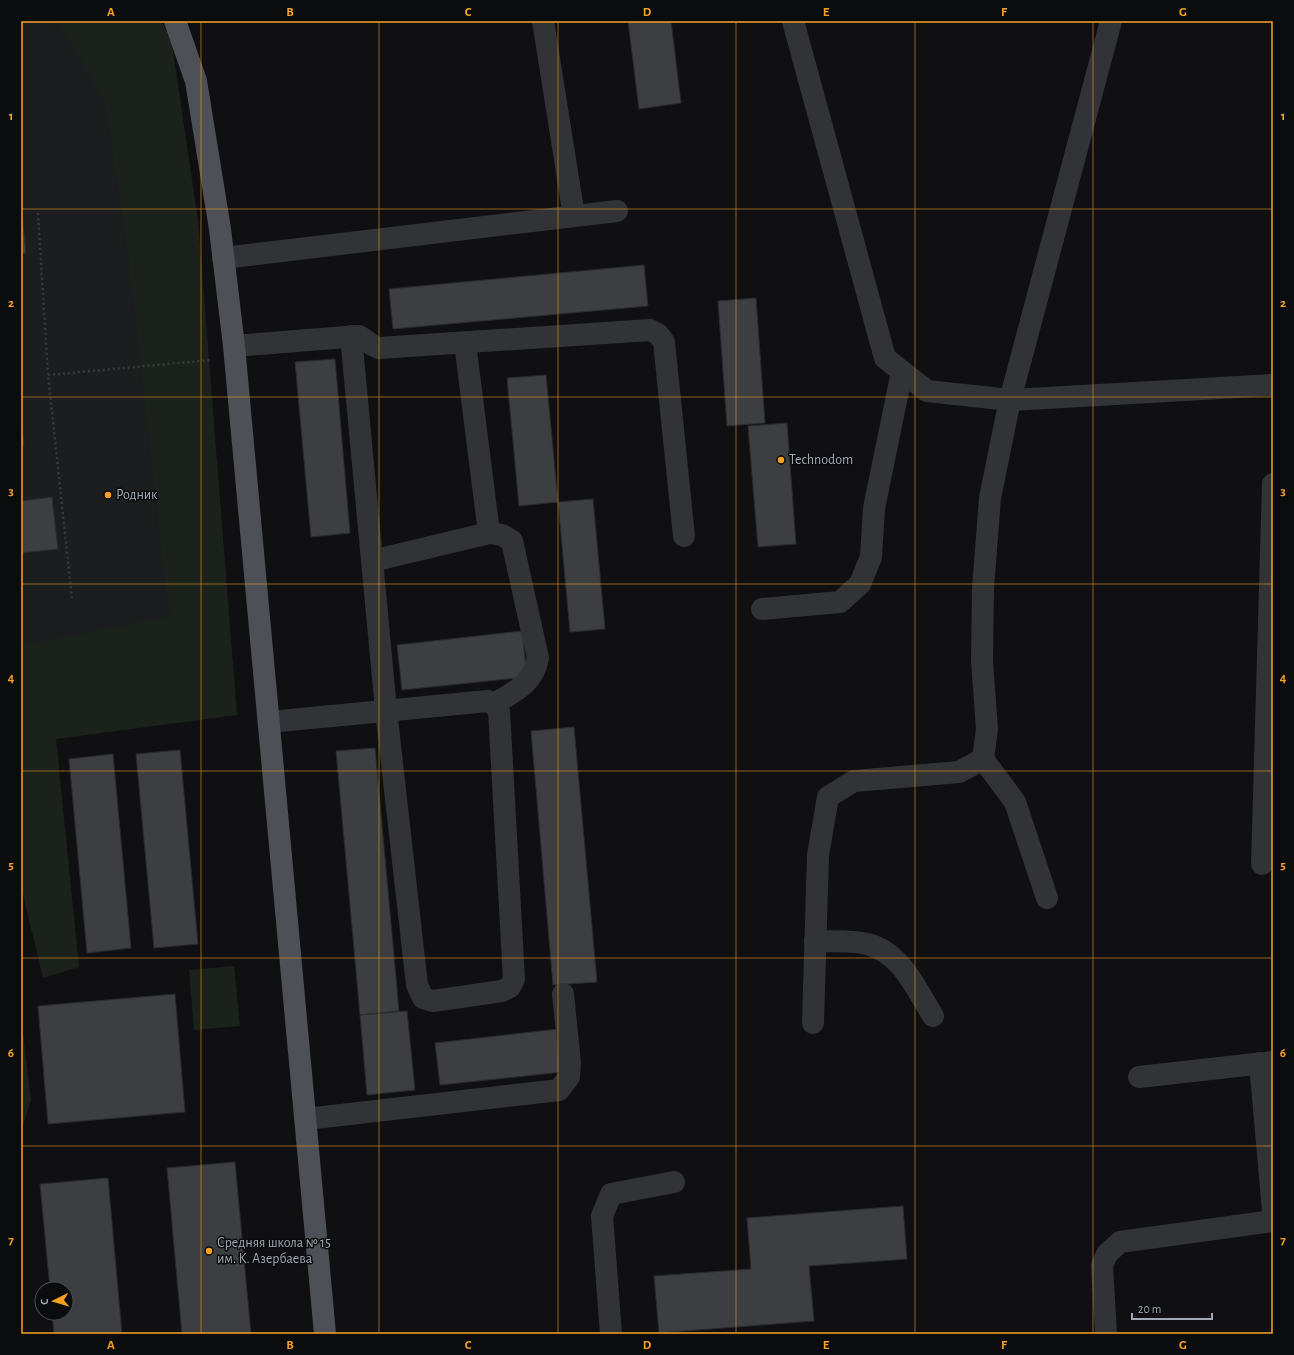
<svg xmlns="http://www.w3.org/2000/svg" width="1294" height="1355" font-family="'Alegreya Sans',sans-serif">
	<style>
		.built { fill: #1c1d1f }
		.green { fill: #1b221b }
		.building { fill: #3c3e42; stroke: #2a2b2e }
		.lines { fill: none; stroke-linecap: round; stroke-linejoin: round }
		.path { stroke: #373a3e; stroke-width: 2.5; stroke-dasharray: 2 3; stroke-linecap: butt }
		.minor { stroke: #313337; stroke-width: 22 }
		.major { stroke: #4d5056; stroke-width: 22 }
		.grid { fill: none; stroke: #f7a124; stroke-width: 1; stroke-opacity: 0.55 }
		.poi-dot { fill: #f7a124; stroke: #0b0c0d; stroke-width: 1.5 }
		.labels { text-anchor: middle; dominant-baseline: central; stroke-width: 3; stroke-linejoin: round; paint-order: stroke }
		.poi-label { font-size: 14px; fill: #a1a8b3; stroke: #0b0c0d; text-anchor: start }
		.neatline { fill: none; stroke: #f7a124; stroke-width: 1.5 }
		.grid-label { font-size: 13px; text-anchor: middle; font-weight: bold; fill: #f7a124 }
	</style>
	<rect width="100%" height="100%" fill="#101012"/>
	<path class="built" d="M21 21H115L209 639 21 656Z"/>
	<g class="green">
		<path d="M58 21H162L172 45 198 220 237 715 56 739 79 967 43 978 21 886V646L169 616 128 253 105 101Z"/>
		<path d="M234 966 240 1026 194 1030 189 970Z"/>
		<path d="M21 1016 31 1100 21 1131Z"/>
	</g>
	<g class="building">
		<path d="M628 21H671L681 103 639 109Z"/>
		<path d="M21 205 26 253 21 254Z"/>
		<path d="M644 265 648 306 393 329 389 289Z"/>
		<path d="M756 298 765 423 727 426 718 301Z"/>
		<path d="M335 359 350 533 311 537 295 362Z"/>
		<path d="M546 375 558 502 519 506 507 378Z"/>
		<path d="M21 414 24 446H21Z"/>
		<path d="M787 423 796 544 758 547 748 426Z"/>
		<path d="M52 497 58 549 21 553V501Z"/>
		<path d="M593 499 605 629 570 632 558 502Z"/>
		<path d="M522 631 527 677 402 690 397 645Z"/>
		<path d="M574 727 597 982 553 985 531 731Z"/>
		<path d="M375 748 399 1011 360 1015 336 751Z"/>
		<path d="M180 750 198 944 154 948 136 754Z"/>
		<path d="M113 754 131 948 87 953 69 759Z"/>
		<path d="M175 994 185 1112 48 1124 38 1006Z"/>
		<path d="M407 1011 415 1090 367 1095 360 1015Z"/>
		<path d="M558 1029 563 1072 440 1085 435 1043Z"/>
		<path d="M235 1162 251 1334H182L167 1168Z"/>
		<path d="M108 1178 122 1334H54L52 1313H66V1289H50L40 1184Z"/>
		<path d="M903 1206 907 1259 809 1266 814 1321 659 1333 654 1276 751 1269 747 1218Z"/>
	</g>
	<g class="lines">
		<g class="path">
			<path d="M38 213 48 375 72 599"/>
			<path d="M48 375 211 360"/>
		</g>
		<g class="minor">
			<path d="M543 21 574 216"/>
			<path d="M793 21 885 358 927 391 1010 400 1273 385"/>
			<path d="M223 258 617 211"/>
			<path d="M465 343 489 533"/>
			<path d="M234 346 359 336C367 340 371 346 379 348L650 330 658 334 664 342 684 536"/>
			<path d="M372 561 489 533 502 535 512 541 538 658C534 683 514 692 494 704"/>
			<path d="M762 609 840 602 860 584 871 557 874 508 902 372"/>
			<path d="M269 722 488 701 494 704 499 711 514 979 510 987 502 991 433 1001 423 998 417 985 386 710 351 336"/>
			<path d="M983 759 1015 802 1047 898"/>
			<path d="M1262 864 1273 484"/>
			<path d="M815 941C831 942 851 940 867 944 901 952 916 989 933 1016"/>
			<path d="M813 1023 818 855 828 797 854 781 959 772 983 759 987 729 982 661 983 588 990 498 1010 400 1111 21"/>
			<path d="M1260 1063 1273 1211"/>
			<path d="M1139 1077 1273 1062"/>
			<path d="M306 1119 559 1090 569 1077 570 1063 563 994"/>
			<path d="M611 1334 602 1216 611 1194 674 1182"/>
			<path d="M1106 1334 1102 1265 1107 1254 1120 1242 1273 1221"/>
		</g>
		<path class="major" d="M175 21 196 81 220 229 234 346 325 1334"/>
	</g>
	<path class="grid" d="M201 21V1334M379 21V1334M558 21V1334M736 21V1334M915 21V1334M1093 21V1334M21 209H1273M21 397H1273M21 584H1273M21 771H1273M21 958H1273M21 1146H1273"/>
	<g class="poi-dot">
		<circle cx="781" cy="460" r="4"/>
		<circle cx="108" cy="495" r="4"/>
		<circle cx="209" cy="1251" r="4"/>
	</g>
	<g class="labels">
		<g class="poi-label">
			<text x="789" y="460">Technodom</text>
			<text x="116" y="495">Родник</text>
			<text x="217" y="1243">Средняя школа № 15<tspan x="217" dy="16">им. К. Азербаева</tspan></text>
		</g>
	</g>
	<rect width="1294" height="1355" fill="none" stroke="#0b0c0d" stroke-width="44"/>
	<g transform="translate(54 1301) rotate(265)"><circle r="19" fill="#0b0c0d" stroke="#474a4f"/>
	<path d="M0-3L7 15L0 10L-7 15Z" fill="#f7a124"/>
	<text y="-6" font-size="11" font-weight="bold" text-anchor="middle" fill="#a1a8b3">С</text>
	</g>
	<path d="M1132 1313v6h80v-6" fill="none" stroke="#a1a8b3" stroke-width="2"/>
	<text x="1138" y="1313" font-size="12" fill="#a1a8b3" stroke="#0b0c0d" stroke-width="3" paint-order="stroke">20 m</text>
	<rect x="22" y="22" width="1250" height="1311" class="neatline"/>
	<g class="grid-label">
		<text x="111" y="16">A</text>
		<text x="290" y="16">B</text>
		<text x="468" y="16">C</text>
		<text x="647" y="16">D</text>
		<text x="826" y="16">E</text>
		<text x="1004" y="16">F</text>
		<text x="1183" y="16">G</text>
		<text x="11" y="120">1</text>
		<text x="1283" y="120">1</text>
		<text x="11" y="307">2</text>
		<text x="1283" y="307">2</text>
		<text x="11" y="495">3</text>
		<text x="1283" y="495">3</text>
		<text x="11" y="682">4</text>
		<text x="1283" y="682">4</text>
		<text x="11" y="869">5</text>
		<text x="1283" y="869">5</text>
		<text x="11" y="1057">6</text>
		<text x="1283" y="1057">6</text>
		<text x="11" y="1244">7</text>
		<text x="1283" y="1244">7</text>
		<text x="111" y="1349">A</text>
		<text x="290" y="1349">B</text>
		<text x="468" y="1349">C</text>
		<text x="647" y="1349">D</text>
		<text x="826" y="1349">E</text>
		<text x="1004" y="1349">F</text>
		<text x="1183" y="1349">G</text>
	</g>
</svg>
